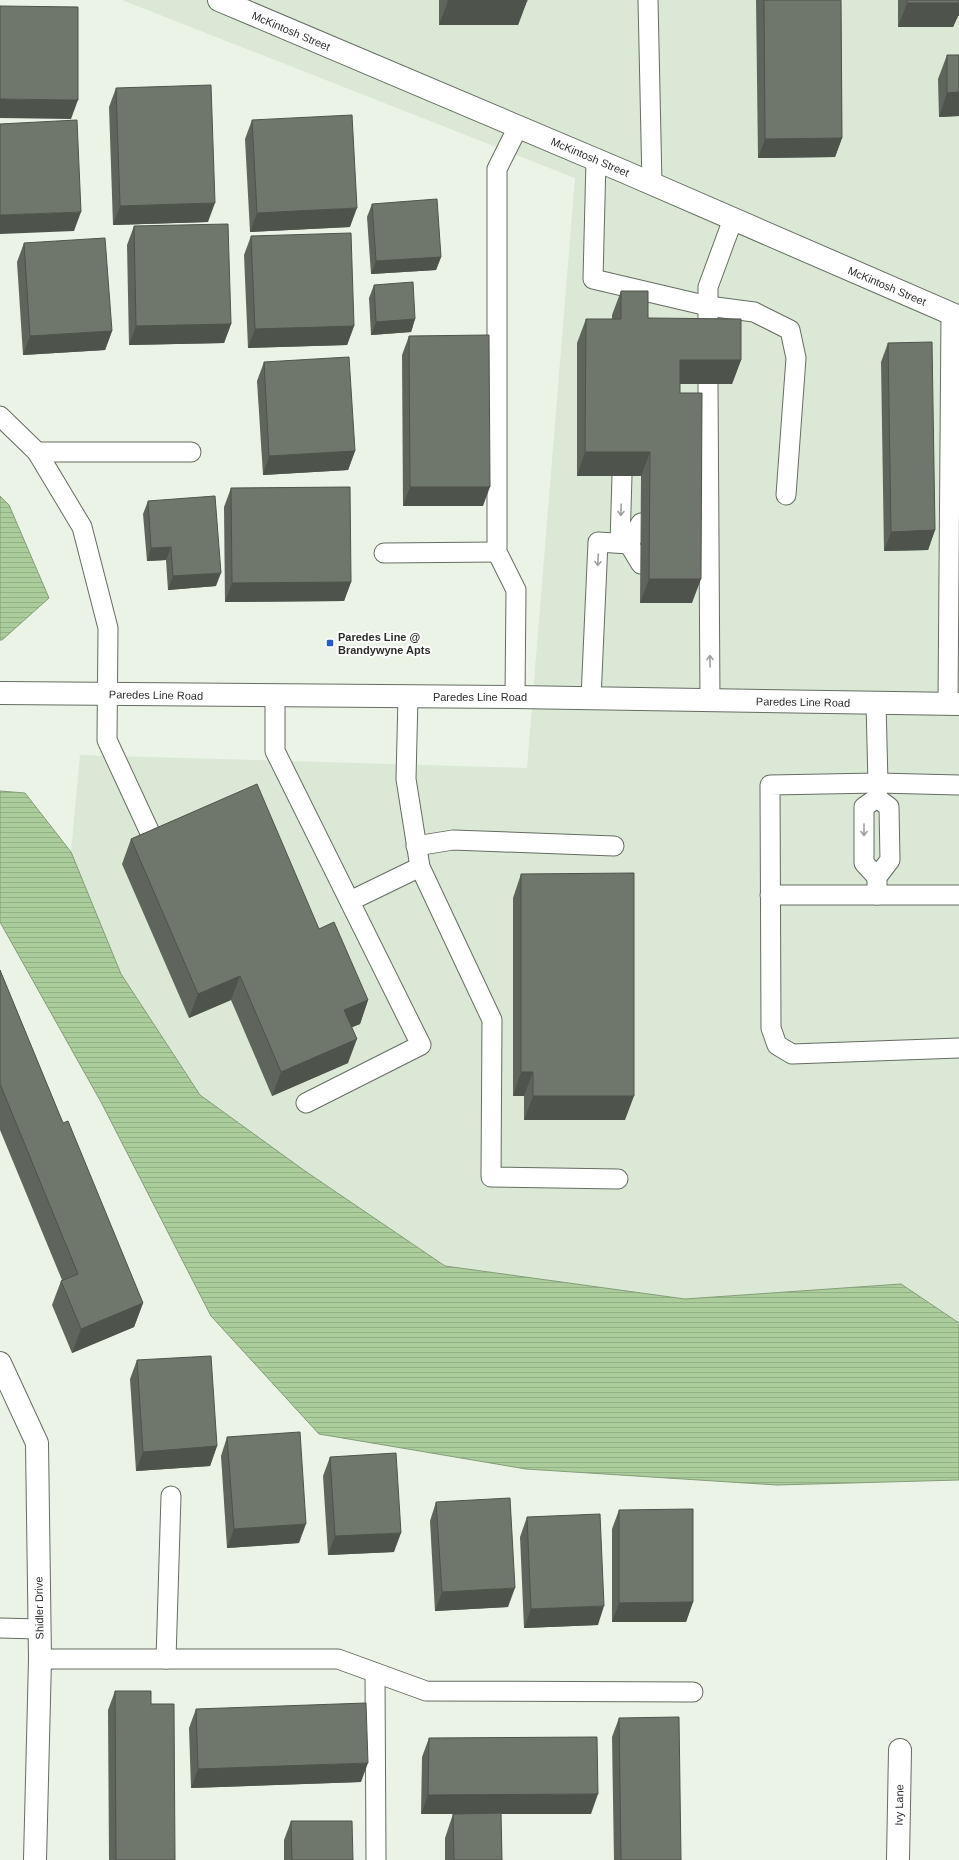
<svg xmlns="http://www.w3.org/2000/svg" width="959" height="1860" font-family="Arial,sans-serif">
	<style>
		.built { fill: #dbe8d5 }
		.water { fill: url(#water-rules); stroke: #849d79 }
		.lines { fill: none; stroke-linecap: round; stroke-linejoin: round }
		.service-casing { stroke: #656d62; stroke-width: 21 }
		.minor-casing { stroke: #656d62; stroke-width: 24 }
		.primary-casing { stroke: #656d62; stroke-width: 24 }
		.service { stroke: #fff; stroke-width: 19 }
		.minor { stroke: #fff; stroke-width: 22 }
		.primary { stroke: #fff; stroke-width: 22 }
		.wall { fill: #5f655c }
		.shaded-wall { fill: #4e534b }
		.building { fill: #6f766b; stroke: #4e534b }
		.oneway { stroke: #9fa09f }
		.poi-dot { fill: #255ac7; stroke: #fff; stroke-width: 1.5 }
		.labels { text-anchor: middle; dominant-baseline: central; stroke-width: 4; stroke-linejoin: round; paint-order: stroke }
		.street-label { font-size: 11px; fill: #2a2d29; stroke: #fff }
		.poi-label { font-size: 11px; font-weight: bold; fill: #2a2d29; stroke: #fff; text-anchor: start }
	</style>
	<defs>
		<pattern id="water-rules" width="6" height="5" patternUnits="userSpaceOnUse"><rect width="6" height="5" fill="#abcd9b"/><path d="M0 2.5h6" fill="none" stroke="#93b086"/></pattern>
	</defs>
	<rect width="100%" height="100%" fill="#eaf3e6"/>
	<path class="built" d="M122 0H959V1323L901 1284 685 1299 445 1266 305 1171 200 1095 121 974 71 852 80 755 527 768 575 178Z"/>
	<g class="water">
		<path d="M0 496 9 505 49 598 2 640H0Z"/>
		<path d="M0 791 25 793 71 852 121 974 200 1095 305 1171 445 1266 685 1299 901 1284 959 1323V1480L777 1485 526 1469 319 1434 211 1316 101 1102 0 922Z"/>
	</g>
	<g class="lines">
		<defs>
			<g id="service">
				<path d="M648 0 652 184"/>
				<path d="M596 160 593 279 708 306 754 312 790 330 796 358 786 495"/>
				<path d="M708 319V287L733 219"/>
				<path d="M708 384 710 700"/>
				<path d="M0 416 37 452 82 527 108 628 107 740 152 837"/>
				<path d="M37 452H191"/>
				<path d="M641 523 629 544 641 564"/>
				<path d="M620 543 622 476"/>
				<path d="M384 553 497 552"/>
				<path d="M275 696V751L421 1045 306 1103"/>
				<path d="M408 697 406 779 420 867 492 1020 491 1177 618 1179"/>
				<path d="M515 697 516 590 497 552V169L518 127"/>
				<path d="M591 698 598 542 629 544"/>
				<path d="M876 703 878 783 770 785 771 1028 777 1045 792 1054 959 1048"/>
				<path d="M948 704 951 314"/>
				<path d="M877 794 878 783 959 785"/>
				<path d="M877 798 864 807V863L877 877"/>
				<path d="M416 846 453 840 614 846"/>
				<path d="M770 895H959"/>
				<path d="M877 895V877L890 860 889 807 877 798"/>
				<path d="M350 901 420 867"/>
				<path d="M0 1628 39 1629"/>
				<path d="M40 1659H338L426 1691 693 1692"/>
				<path d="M166 1659 171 1496"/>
				<path d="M375 1673 376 1860"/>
			</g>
			<g id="minor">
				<path d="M219 0 625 172 959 317"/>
				<path d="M0 1363 37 1443 40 1659 35 1860"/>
				<path d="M898 1860 900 1750"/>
			</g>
			<path id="primary" d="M0 693 515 697 959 704"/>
		</defs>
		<use href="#service" class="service-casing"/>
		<use href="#minor" class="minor-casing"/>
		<use href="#primary" class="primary-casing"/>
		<use href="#service" class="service"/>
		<use href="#minor" class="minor"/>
		<use href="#primary" class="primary"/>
	</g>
	<g class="wall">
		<path d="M439 0H527V1L518 25H439Z"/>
		<path d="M756 0H841L842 138 835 157 758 158Z"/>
		<path d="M898 0H959V16H958L953 27H898Z"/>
		<path d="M947 55H959V116L939 117 938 79Z"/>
		<path d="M116 88 208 222 113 225 109 107Z"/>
		<path d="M252 120 350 227 250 232 245 139Z"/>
		<path d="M372 204 441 257 436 270 371 274 367 217Z"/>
		<path d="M134 226 231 324 224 343 129 345 127 245Z"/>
		<path d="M251 236 354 326 347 345 248 348 244 255Z"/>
		<path d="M24 243 112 331 105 350 23 355 17 262Z"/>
		<path d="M374 285 415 319 411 332 371 335 369 298Z"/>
		<path d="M621 291 648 318 741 360 732 384H680V393L692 603H640L641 476H577V343L586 319H612V315Z"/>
		<path d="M409 336 483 506H403L402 355Z"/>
		<path d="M888 343 935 530 928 550 884 551 881 362Z"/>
		<path d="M264 362 355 451 348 470 263 475 257 381Z"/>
		<path d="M231 488 351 582 344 601 225 602 224 507Z"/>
		<path d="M148 501 216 586 168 590 166 560 147 561 143 514Z"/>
		<path d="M131 839 319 929 368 1000 360 1024 352 1027 348 1063 272 1096 231 1000 189 1018 122 864Z"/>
		<path d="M521 874 625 1120H524V1096H513V898Z"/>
		<path d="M0 970 63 1123 143 1303 134 1327 72 1353 52 1305 61 1281 62 1280 0 1130Z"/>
		<path d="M137 1360 217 1446 210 1466 136 1471 130 1379Z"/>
		<path d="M227 1437 299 1543 227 1548 221 1456Z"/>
		<path d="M330 1457 394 1552 328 1555 323 1476Z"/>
		<path d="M436 1502 508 1607 435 1611 430 1521Z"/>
		<path d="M619 1510 693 1602 686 1622H612V1529Z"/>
		<path d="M527 1517 598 1625 524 1628 520 1537Z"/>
		<path d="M115 1691 151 1704 175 1860H109L108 1710Z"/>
		<path d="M196 1709 361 1782 191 1788 189 1728Z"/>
		<path d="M619 1718 681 1860H614L612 1737Z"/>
		<path d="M429 1738 591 1814H501L502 1860H445V1838L453 1814H486H421L422 1757Z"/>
		<path d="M291 1821 353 1860H284V1840Z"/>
	</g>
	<g class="shaded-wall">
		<path d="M448 1H527L518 25H439Z"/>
		<path d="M959 1V16H958L953 27H898L907 3Z"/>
		<path d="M959 92V116L939 117 947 93Z"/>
		<path d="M0 99 78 100 71 119 0 118Z"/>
		<path d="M842 138 835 157 758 158 765 139Z"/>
		<path d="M215 203 208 222 113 225 120 206Z"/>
		<path d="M357 208 350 227 250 232 257 213Z"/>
		<path d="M81 212 74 231 0 234V215Z"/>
		<path d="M441 257 436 270 371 274 376 261Z"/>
		<path d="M415 319 411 332 371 335 376 322Z"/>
		<path d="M231 324 224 343 129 345 136 326Z"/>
		<path d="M354 326 347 345 248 348 255 329Z"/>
		<path d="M112 331 105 350 23 355 30 336Z"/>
		<path d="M680 360H741L732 384H671Z"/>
		<path d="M355 451 348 470 263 475 269 456Z"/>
		<path d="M585 452H650L641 476H577Z"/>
		<path d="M410 487H490L483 506H403Z"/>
		<path d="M935 530 928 550 884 551 891 532Z"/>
		<path d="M171 547 166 560 147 561 151 548Z"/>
		<path d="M221 573 216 586 168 590 173 576Z"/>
		<path d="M649 579H701L692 603H640Z"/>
		<path d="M351 582 344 601 225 602 232 583Z"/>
		<path d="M240 976 231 1000 189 1018 198 994Z"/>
		<path d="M368 1000 360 1024 336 1034 344 1010Z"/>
		<path d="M357 1039 348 1063 272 1096 281 1072Z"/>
		<path d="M521 1072H533L524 1096H513Z"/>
		<path d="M533 1096H634L625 1120H524Z"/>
		<path d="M143 1303 134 1327 72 1353 81 1329Z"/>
		<path d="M217 1446 210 1466 136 1471 143 1452Z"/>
		<path d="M306 1524 299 1543 227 1548 234 1529Z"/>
		<path d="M401 1533 394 1552 328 1555 335 1536Z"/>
		<path d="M515 1588 508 1607 435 1611 442 1592Z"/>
		<path d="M693 1602 686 1622H612L619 1603Z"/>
		<path d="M604 1606 598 1625 524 1628 531 1609Z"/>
		<path d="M368 1763 361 1782 191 1788 198 1769Z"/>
		<path d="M598 1794 591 1814H421L428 1795Z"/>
	</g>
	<g class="building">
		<rect x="448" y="0" width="79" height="1"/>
		<path d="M764 0H841L842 138 765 139Z"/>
		<rect x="907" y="0" width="52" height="3"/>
		<path d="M0 6 78 7V100L0 99Z"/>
		<path d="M947 55H959V92L947 93Z"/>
		<path d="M211 85 215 203 120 206 116 88Z"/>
		<path d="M352 115 357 208 257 213 252 120Z"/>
		<path d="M77 120 81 212 0 215V124Z"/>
		<path d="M437 199 441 257 376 261 372 204Z"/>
		<path d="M228 224 231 324 136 326 134 226Z"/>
		<path d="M351 233 354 326 255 329 251 236Z"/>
		<path d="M105 238 112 331 30 336 24 243Z"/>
		<path d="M413 282 415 319 376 322 374 285Z"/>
		<path d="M621 291H648V318L741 319V360H680V393H702L701 579H649L650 452H585L586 319H621Z"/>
		<path d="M489 335 490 487H410L409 336Z"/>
		<path d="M932 342 935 530 891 532 888 343Z"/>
		<path d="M349 357 355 451 269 456 264 362Z"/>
		<path d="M350 487 351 582 232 583 231 488Z"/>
		<path d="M215 496 221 573 173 576 171 547 151 548 148 501Z"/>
		<path d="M257 784 319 929 334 922 368 1000 344 1010 357 1039 281 1072 240 976 198 994 131 839Z"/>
		<path d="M634 873V1096H533V1072H521V874Z"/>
		<path d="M0 970 63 1123 68 1121 143 1303 81 1329 61 1281 78 1274 0 1084Z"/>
		<path d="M211 1356 217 1446 143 1452 137 1360Z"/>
		<path d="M300 1432 306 1524 234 1529 227 1437Z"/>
		<path d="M396 1453 401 1533 335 1536 330 1457Z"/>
		<path d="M510 1498 515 1588 442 1592 436 1502Z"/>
		<path d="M693 1509V1602L619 1603V1510Z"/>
		<path d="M600 1514 604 1606 531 1609 527 1517Z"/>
		<path d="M115 1691H151V1704H174L175 1860H116Z"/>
		<path d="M366 1703 368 1763 198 1769 196 1709Z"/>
		<path d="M679 1717 681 1860H621L619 1718Z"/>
		<path d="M597 1737 598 1794 428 1795 429 1738Z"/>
		<path d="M501 1813 502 1860H454L453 1814Z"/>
		<path d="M291 1821H352L353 1860H292Z"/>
	</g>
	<defs><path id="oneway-shaft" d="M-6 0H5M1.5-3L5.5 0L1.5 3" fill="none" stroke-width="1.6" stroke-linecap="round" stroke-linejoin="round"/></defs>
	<g class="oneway">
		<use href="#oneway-shaft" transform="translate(621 510) rotate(92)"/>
		<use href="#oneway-shaft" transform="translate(598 560) rotate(93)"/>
		<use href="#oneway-shaft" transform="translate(710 661) rotate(-91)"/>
		<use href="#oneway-shaft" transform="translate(864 830) rotate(90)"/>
	</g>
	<rect class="poi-dot" x="326" y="639" width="8" height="8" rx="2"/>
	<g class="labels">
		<g class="street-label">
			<text transform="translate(291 31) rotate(23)">McKintosh Street</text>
			<text transform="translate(590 157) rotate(23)">McKintosh Street</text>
			<text transform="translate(887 286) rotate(23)">McKintosh Street</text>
			<text transform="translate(156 695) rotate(1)">Paredes Line Road</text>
			<text x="480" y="697">Paredes Line Road</text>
			<text transform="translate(803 702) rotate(1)">Paredes Line Road</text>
			<text transform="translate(39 1608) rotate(-91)">Shidler Drive</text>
			<text transform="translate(899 1805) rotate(-89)">Ivy Lane</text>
		</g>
		<g class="poi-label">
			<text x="338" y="637">Paredes Line @<tspan x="338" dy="13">Brandywyne Apts</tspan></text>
		</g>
	</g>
</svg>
